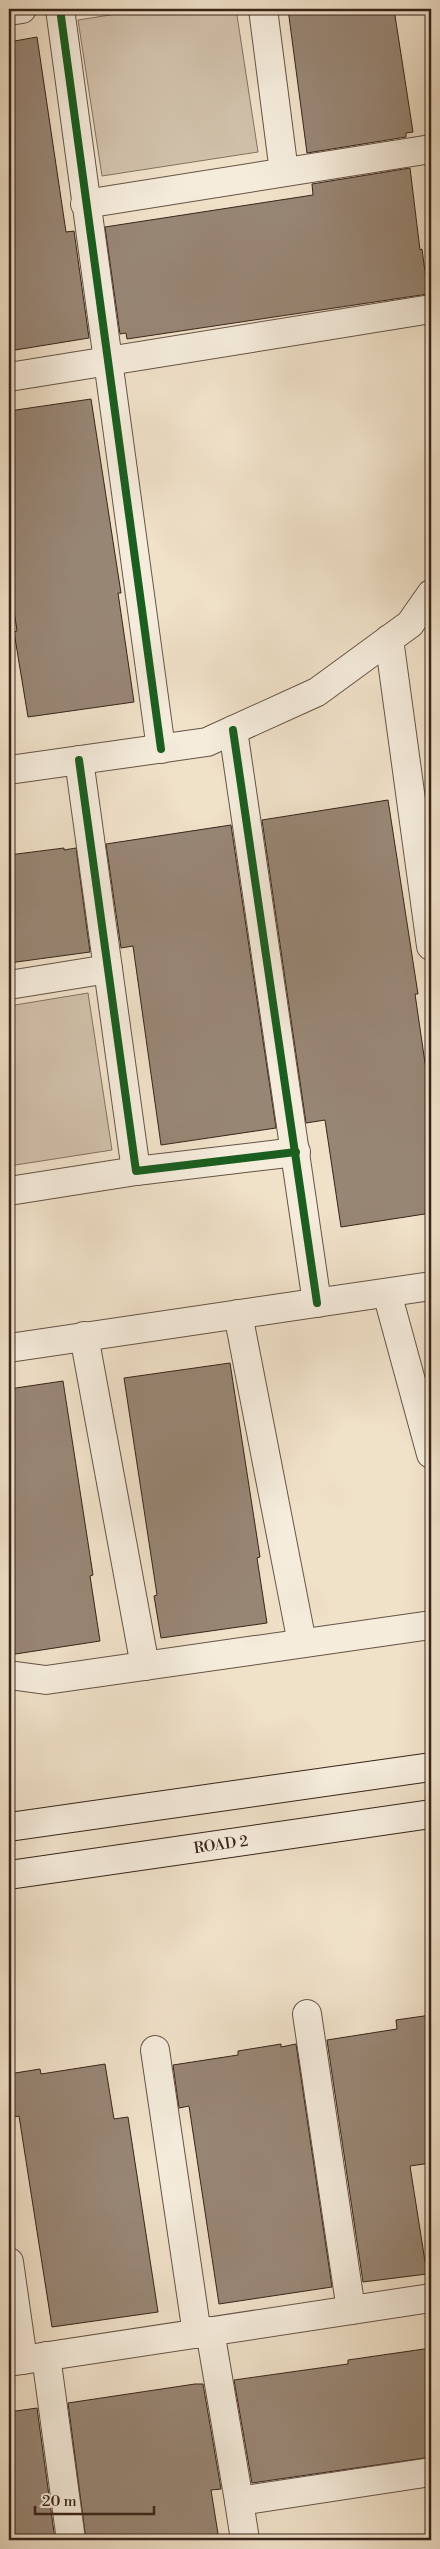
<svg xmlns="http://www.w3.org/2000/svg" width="440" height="2549" font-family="'Libre Bodoni',serif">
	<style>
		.green { fill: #d1c1ab; stroke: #847262 }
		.building { fill: #988675; stroke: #38241a }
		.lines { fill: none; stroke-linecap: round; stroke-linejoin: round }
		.street-casing { stroke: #665346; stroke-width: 30 }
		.secondary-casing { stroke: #38241a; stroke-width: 30 }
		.street { stroke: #f5ecdc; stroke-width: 28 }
		.secondary { stroke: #f5ecdc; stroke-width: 28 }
		.cycleway-casing { stroke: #f5ecdc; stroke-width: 11 }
		.cycleway { stroke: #1b5e20; stroke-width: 8 }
		.labels { text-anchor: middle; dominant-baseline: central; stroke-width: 5; stroke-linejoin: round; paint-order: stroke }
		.street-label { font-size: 15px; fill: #38241a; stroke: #f5ecdc }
	</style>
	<rect width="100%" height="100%" fill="#f0e1c9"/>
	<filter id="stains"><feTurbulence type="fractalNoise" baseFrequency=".004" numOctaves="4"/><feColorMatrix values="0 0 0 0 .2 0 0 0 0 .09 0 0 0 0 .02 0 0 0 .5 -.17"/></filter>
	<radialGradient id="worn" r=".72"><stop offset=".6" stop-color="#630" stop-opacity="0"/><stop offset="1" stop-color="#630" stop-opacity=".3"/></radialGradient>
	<g class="green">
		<path d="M148 9H236L258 152 102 176 78 20Z"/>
		<path d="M88 993 112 1150 9 1166V1006Z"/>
	</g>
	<g class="building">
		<path d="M288 9H394L413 132 406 133V137L307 153Z"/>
		<path d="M37 37 66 232 74 231 89 338 9 351V42Z"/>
		<path d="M410 168 420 250 422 249 428 294 127 339 126 333 120 334 105 227 313 195 312 184Z"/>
		<path d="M91 399 121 593H118L134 702 28 717 14 632 17 631 9 575V411Z"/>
		<path d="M388 800 418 994H415L431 1104V1213L341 1227 325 1120 306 1123 262 820Z"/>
		<path d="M231 825 276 1128 161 1145 133 946 121 948 106 844Z"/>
		<path d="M64 848V850L76 848 90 952 9 963V855Z"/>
		<path d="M230 1363 260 1557 257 1558 267 1623 161 1638 154 1596 157 1595 124 1378Z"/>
		<path d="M63 1381 93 1575 90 1576 100 1641 9 1655V1389Z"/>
		<path d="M431 2015V2163L410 2166 427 2274 363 2282 327 2040 397 2029 396 2020Z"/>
		<path d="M281 2044V2047L296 2044 332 2287 219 2304 189 2106 179 2108 173 2065 238 2055V2051Z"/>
		<path d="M105 2064 114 2119 128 2117 158 2312 52 2327 19 2116 9 2118V2074L40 2069 41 2074Z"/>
		<path d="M431 2348V2457L252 2483 234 2380 348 2364V2360Z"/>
		<path d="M195 2384H203L221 2489 211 2490 219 2540H86L68 2403Z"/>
		<path d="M37 2408 55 2540H9V2412Z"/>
	</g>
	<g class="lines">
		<defs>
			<g id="street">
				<path d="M60 9 161 749"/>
				<path d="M263 9 284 172"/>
				<path d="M9 11 22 9"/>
				<path d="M85 204 431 149"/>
				<path d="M9 377 431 309"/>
				<path d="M389 639 431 946"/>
				<path d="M233 730 317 1303"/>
				<path d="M79 760 136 1171 296 1152"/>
				<path d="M9 770 207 742 317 692 410 624 431 594"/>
				<path d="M9 985 108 969"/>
				<path d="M9 1191 136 1171"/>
				<path d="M387 1293 431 1454"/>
				<path d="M238 1314 302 1643"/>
				<path d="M84 1336 145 1666"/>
				<path d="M9 1348 431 1286"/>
				<path d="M9 1675 46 1680 431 1625"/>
				<path d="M307 2014 351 2310"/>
				<path d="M155 2050 197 2334"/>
				<path d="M9 2262 23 2360"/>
				<path d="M210 2331 239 2501"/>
				<path d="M46 2356 71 2540"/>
				<path d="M9 2362 431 2298"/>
				<path d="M245 2540 239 2501 431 2472"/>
			</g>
			<g id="secondary">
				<path d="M9 1827 431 1767"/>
				<path id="s1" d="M9 1875 431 1814"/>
			</g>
		</defs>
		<use href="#street" class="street-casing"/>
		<use href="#secondary" class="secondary-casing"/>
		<use href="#street" class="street"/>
		<use href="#secondary" class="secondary"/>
		<defs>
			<g id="cycleway">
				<path d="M60 9 161 749"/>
				<path d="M233 730 317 1303"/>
				<path d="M79 760 136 1171 296 1152"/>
			</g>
		</defs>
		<use href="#cycleway" class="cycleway-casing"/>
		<use href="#cycleway" class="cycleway"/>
	</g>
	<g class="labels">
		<g class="street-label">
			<text stroke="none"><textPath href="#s1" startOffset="214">ROAD 2</textPath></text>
		</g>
	</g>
	<rect width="440" height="2549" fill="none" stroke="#f0e1c9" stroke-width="30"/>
	<rect x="10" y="10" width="420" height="2529" fill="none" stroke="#38241a" stroke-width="2.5"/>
	<rect x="15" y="15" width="410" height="2519" fill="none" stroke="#38241a"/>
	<path d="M35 2506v8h119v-8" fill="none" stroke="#38241a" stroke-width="2.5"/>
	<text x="42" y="2506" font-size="15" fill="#38241a" stroke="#f5ecdc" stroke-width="4" paint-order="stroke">20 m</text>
	<rect width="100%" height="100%" filter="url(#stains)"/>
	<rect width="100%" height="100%" fill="url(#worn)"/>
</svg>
